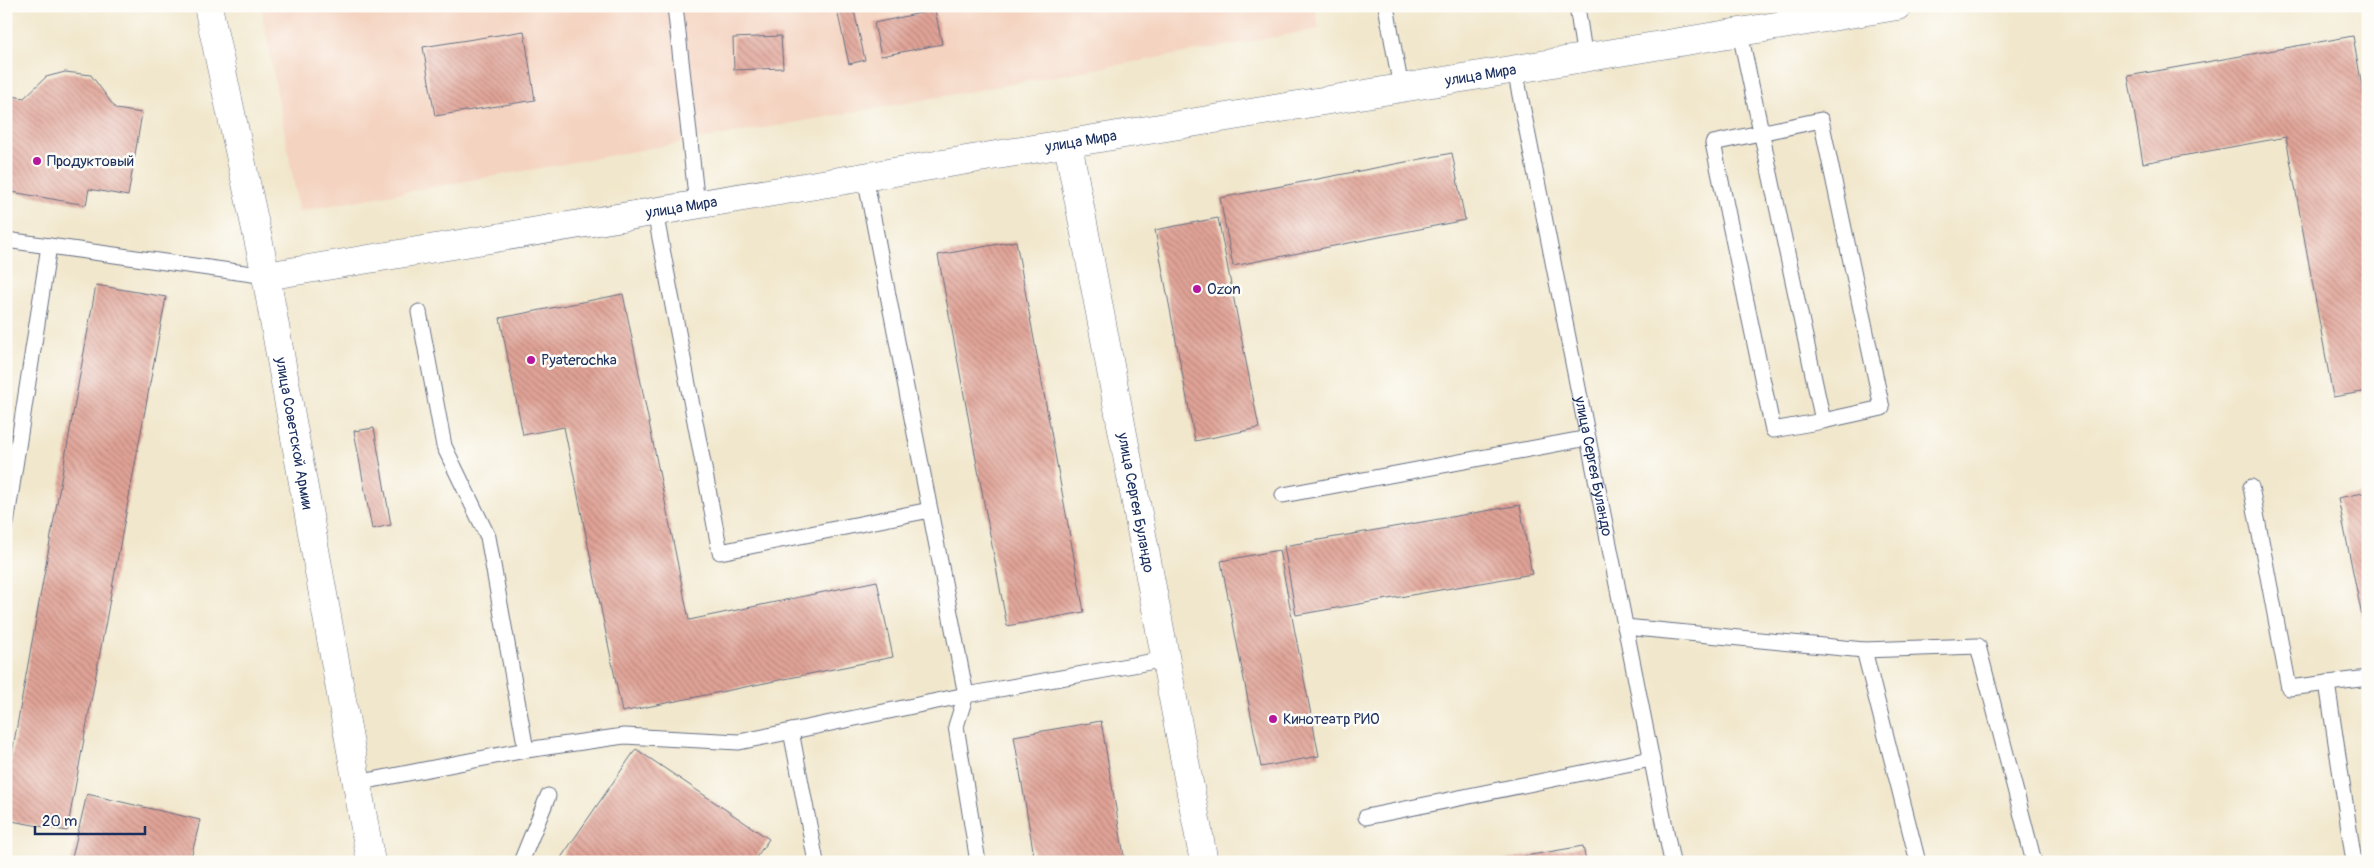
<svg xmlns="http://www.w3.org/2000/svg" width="2374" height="868" font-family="Pangolin,sans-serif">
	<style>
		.built { fill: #f4d3c0 }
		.building { fill: url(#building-back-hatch) }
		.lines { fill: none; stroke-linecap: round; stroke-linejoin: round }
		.service-casing { stroke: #666f84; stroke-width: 17 }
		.minor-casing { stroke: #666f84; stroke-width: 29 }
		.tertiary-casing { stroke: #666f84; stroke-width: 29 }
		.service { stroke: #fff; stroke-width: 15 }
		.minor { stroke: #fff; stroke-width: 28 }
		.tertiary { stroke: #fff; stroke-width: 28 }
		.poi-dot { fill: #b5179e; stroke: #fdfcf7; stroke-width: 2 }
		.labels { text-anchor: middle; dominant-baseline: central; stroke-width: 5; stroke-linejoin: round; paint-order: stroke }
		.street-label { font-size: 15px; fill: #1b2f5e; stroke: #fdfcf7 }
		.poi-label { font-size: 15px; fill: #1b2f5e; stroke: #fdfcf7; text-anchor: start }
	</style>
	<defs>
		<pattern id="building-back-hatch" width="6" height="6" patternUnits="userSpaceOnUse" patternTransform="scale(1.25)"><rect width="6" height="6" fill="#e1a396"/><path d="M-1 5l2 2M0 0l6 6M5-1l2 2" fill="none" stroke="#b6857e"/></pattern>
	</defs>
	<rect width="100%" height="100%" fill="#fdfcf7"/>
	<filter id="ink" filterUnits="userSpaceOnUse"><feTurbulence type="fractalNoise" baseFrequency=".02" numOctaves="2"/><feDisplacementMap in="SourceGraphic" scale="10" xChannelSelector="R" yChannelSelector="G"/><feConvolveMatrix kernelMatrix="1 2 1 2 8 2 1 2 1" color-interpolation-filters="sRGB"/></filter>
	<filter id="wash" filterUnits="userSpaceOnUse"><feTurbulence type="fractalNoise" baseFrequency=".0096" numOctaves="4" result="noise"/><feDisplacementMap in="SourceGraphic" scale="20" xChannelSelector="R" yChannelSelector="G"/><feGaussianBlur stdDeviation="1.12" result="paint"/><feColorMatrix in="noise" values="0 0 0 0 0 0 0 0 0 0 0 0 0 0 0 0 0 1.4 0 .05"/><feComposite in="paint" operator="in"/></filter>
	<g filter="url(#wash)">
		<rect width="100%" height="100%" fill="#f1e7cc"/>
		<path class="built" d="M261 6H1315L1319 29 299 211Z"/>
		<g id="blocks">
			<g class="building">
				<path d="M853 6 865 60 849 64 837 10Z"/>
				<path d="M935 10 942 44 881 56 874 23Z"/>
				<path d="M524 31 535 100 435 116 423 47Z"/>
				<path d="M781 36 783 68 734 70 733 38Z"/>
				<path d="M2353 36 2368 120V391L2333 397 2286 137 2143 163 2128 76Z"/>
				<path d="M65 72 91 75 116 109 142 113 128 196 89 189 86 205 6 191V95L24 98 46 77Z"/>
				<path d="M1452 153 1465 220 1233 266 1220 198Z"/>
				<path d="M1218 218 1259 428 1195 441 1155 230Z"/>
				<path d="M1016 241 1084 612 1007 626 938 255Z"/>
				<path d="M96 285 166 297 67 831 6 820V787Z"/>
				<path d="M623 294 689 620 877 581 893 657 622 712 564 427 523 435 500 318Z"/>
				<path d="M374 428 391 525 372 529 354 431Z"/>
				<path d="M2368 492V641H2367L2338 498Z"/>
				<path d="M1520 505 1532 574 1296 615 1284 546Z"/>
				<path d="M1279 550 1319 756 1261 767 1221 561Z"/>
				<path d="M1101 721 1125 862H1035L1014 736Z"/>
				<path d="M636 749 769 839 753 862H558Z"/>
				<path d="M87 794 200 820 190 862H71Z"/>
				<path d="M1583 846 1586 862H1497V861Z"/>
			</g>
		</g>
	</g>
	<g filter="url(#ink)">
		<use href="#blocks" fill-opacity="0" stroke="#666f84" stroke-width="1"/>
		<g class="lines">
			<defs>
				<g id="service">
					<path d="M675 6 697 205"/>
					<path d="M1386 6 1401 88"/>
					<path d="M1577 6 1585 59"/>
					<path d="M1740 33 1823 421 1882 408 1821 120 1713 143 1773 430 1823 421"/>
					<path id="s1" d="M1515 70 1672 862"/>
					<path d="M865 177 966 695 956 726 978 862"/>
					<path d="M655 212 720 552 930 510"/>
					<path d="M6 240 266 276"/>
					<path d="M419 312 444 446 488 537 526 750"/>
					<path d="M2251 487 2289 688 2368 678"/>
					<path d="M1283 495 1588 438"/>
					<path d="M6 524 49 246"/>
					<path d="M1625 627 1864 650 1978 646 2034 862"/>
					<path d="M1864 650 1918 862"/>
					<path d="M2327 683 2354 862"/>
					<path d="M791 731 816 862"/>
					<path d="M357 783 526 750 624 736 739 742 966 695 1166 659"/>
					<path d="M1366 817 1651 759"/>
					<path d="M521 862 548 796"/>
				</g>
				<g id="minor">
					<path id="s2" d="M1068 144 1204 862"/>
					<path id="s3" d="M266 276 1897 6"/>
				</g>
				<g id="tertiary">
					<path id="s4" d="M208 6 266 276 371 862"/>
				</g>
			</defs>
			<use href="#service" class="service-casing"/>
			<use href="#minor" class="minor-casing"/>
			<use href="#tertiary" class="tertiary-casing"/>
			<use href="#service" class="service"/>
			<use href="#minor" class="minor"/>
			<use href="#tertiary" class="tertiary"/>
		</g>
	</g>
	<g class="poi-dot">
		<circle cx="37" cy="161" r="5"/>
		<circle cx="1197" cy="289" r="5"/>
		<circle cx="531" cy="360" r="5"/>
		<circle cx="1273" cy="719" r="5"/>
	</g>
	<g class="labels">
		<g class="street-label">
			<text stroke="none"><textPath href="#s3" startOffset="1231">улица Мира</textPath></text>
			<text stroke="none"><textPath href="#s3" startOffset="826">улица Мира</textPath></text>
			<text stroke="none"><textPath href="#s3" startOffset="421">улица Мира</textPath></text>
			<text stroke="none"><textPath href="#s4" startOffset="436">улица Советской Армии</textPath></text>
			<text stroke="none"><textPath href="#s1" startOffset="404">улица Сергея Буландо</textPath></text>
			<text stroke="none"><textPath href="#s2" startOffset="365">улица Сергея Буландо</textPath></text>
		</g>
		<g class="poi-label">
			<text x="47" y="161">Продуктовый</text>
			<text x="1207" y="289">Ozon</text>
			<text x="541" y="360">Pyaterochka</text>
			<text x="1283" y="719">Кинотеатр РИО</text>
		</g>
	</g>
	<rect width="2374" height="868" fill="none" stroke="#fdfcf7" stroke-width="25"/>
	<path d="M35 826v8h110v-8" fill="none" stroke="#1b2f5e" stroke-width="2.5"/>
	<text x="42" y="826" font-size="15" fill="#1b2f5e" stroke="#fdfcf7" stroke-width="4" paint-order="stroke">20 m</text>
</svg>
